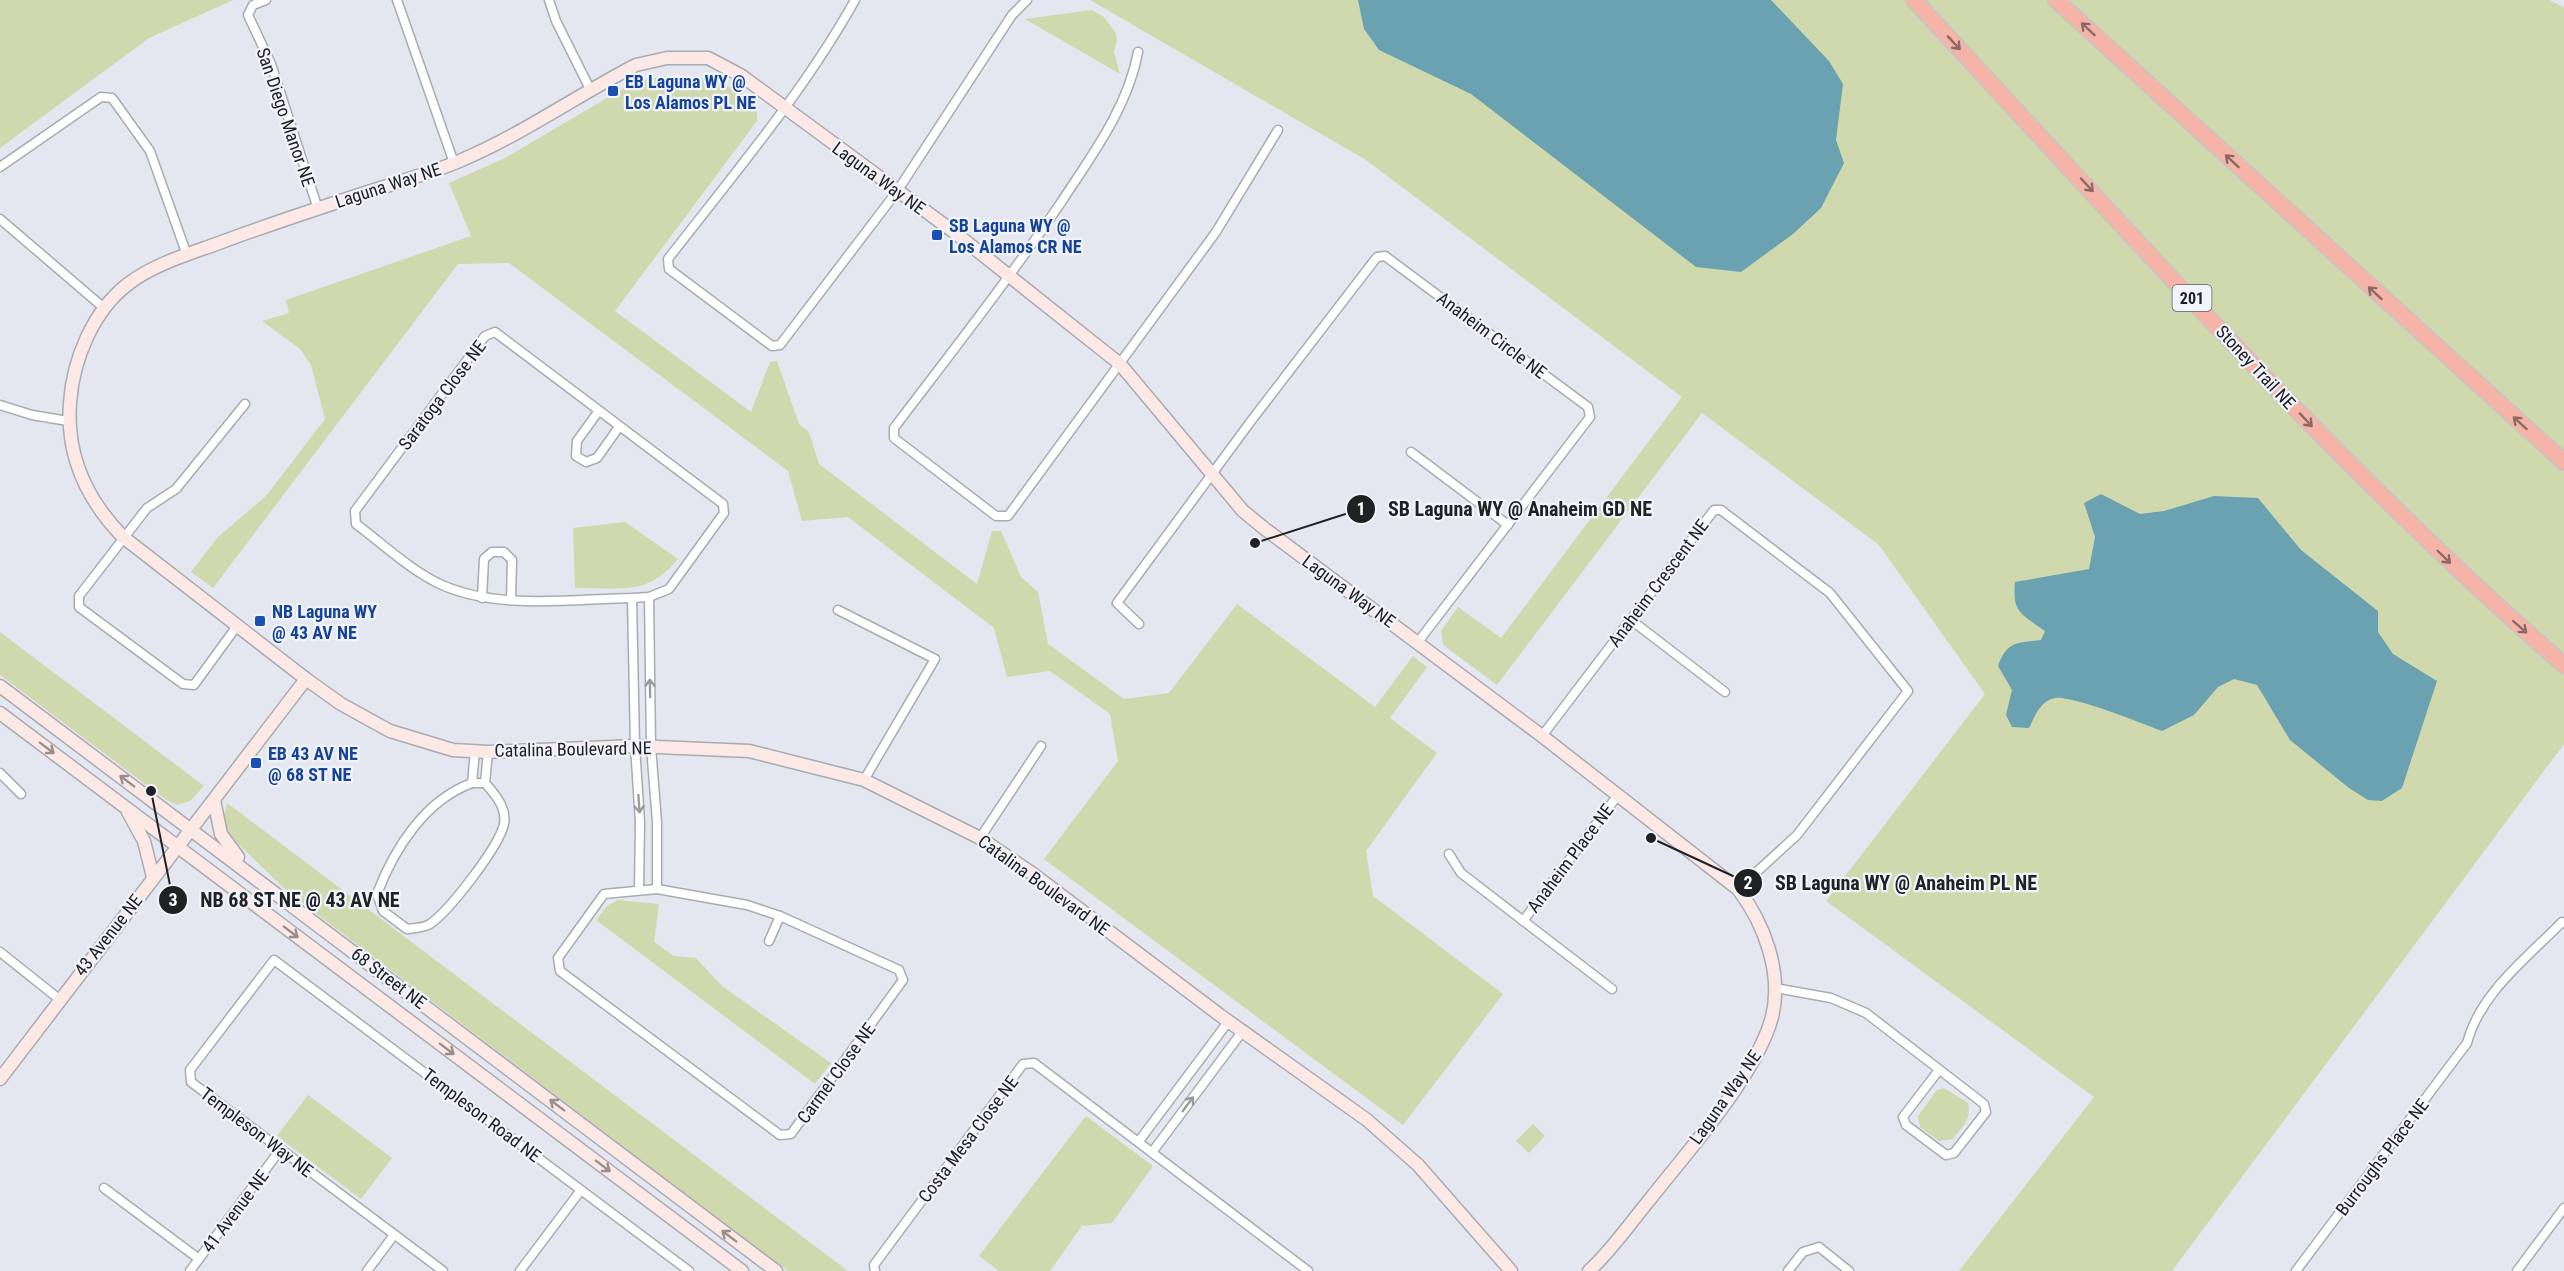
<svg xmlns="http://www.w3.org/2000/svg" width="2564" height="1271" font-family="'Roboto Condensed',sans-serif">
	<style>
		.green { fill: #d0d9ad }
		.water { fill: #6aa2b1 }
		.lines { fill: none; stroke-linecap: round; stroke-linejoin: round }
		.street-casing { stroke: #a8abb2; stroke-width: 11 }
		.secondary-casing { stroke: #a8abb2; stroke-width: 15 }
		.highway-casing { stroke: #c5c5c6; stroke-width: 18 }
		.street { stroke: #fff; stroke-width: 8 }
		.secondary { stroke: #fce8e5; stroke-width: 12 }
		.highway { stroke: #f6b4a8; stroke-width: 15 }
		.oneway { stroke: #8b6a66 }
		.oneway2 { stroke: #9b9b9c }
		.oneway3 { stroke: #998e8e }
		.transit-dot { fill: #1a4fb4; stroke: #f1f4fc; stroke-width: 2 }
		.labels { text-anchor: middle; dominant-baseline: central; stroke-width: 4.5; stroke-linejoin: round; paint-order: stroke }
		.shield { fill: #f1f4fc; stroke: #5f6064; stroke-width: 1.5 }
		.shield-label { font-size: 16px; font-weight: bold; fill: #202123 }
		.transit-label { font-size: 18px; font-weight: bold; fill: #164399; stroke: #f1f4fc; text-anchor: start }
		.street-label { font-size: 18px; fill: #202123; stroke: #f1f4fc }
		.leader { fill: none; stroke: #202123; stroke-width: 2 }
		.callout-dot { fill: #202123; stroke: #f1f4fc; stroke-width: 2 }
		.mark-label { font-size: 18px; text-anchor: middle; font-weight: bold; fill: #fff }
		.callout-label { font-size: 20px; text-anchor: middle; font-weight: bold; fill: #202123; stroke: #f1f4fc; stroke-width: 4.5; stroke-linejoin: round; paint-order: stroke }
	</style>
	<rect width="100%" height="100%" fill="#e4e7ef"/>
	<g class="green">
		<path d="M0 0H233L149 38 0 148Z"/>
		<path d="M1090 0H2549L2564 7V744L2172 1271H1959L2094 1097 1826 901 1985 694 1879 545 1702 413 1497 685 1443 645 1441 631 1458 607 1501 638 1682 397 1366 160Z"/>
		<path d="M1092 10 1104 17 1115 32 1117 39 1114 52 1120 74 1025 19Z"/>
		<path d="M666 76C699 77 731 81 757 104V121L615 311 751 412 770 362 777 361 799 424 809 432 819 464 977 584 992 531H1001L1021 577 1038 592 1048 644 1124 699 1169 693 1237 604 1375 707 1413 656 1427 667 1390 718 1437 753 1366 851 1373 896 1503 994 1403 1125 1044 859 1118 761 1110 714 1050 671 1007 677 994 628 848 517 802 521 788 471 509 263 458 264 213 588 191 572 218 537 266 496 325 419 311 365 300 349 262 321 289 313 286 300 471 236 449 183 505 158 636 81Z"/>
		<path d="M625 522 678 559C647 597 620 587 575 588L573 528Z"/>
		<path d="M0 632 200 783 204 786 190 801 177 805 165 799 0 675Z"/>
		<path d="M227 803 848 1271H788L289 893 229 835 224 818Z"/>
		<path d="M618 900 659 904 654 942 674 956 696 958 722 986 831 1063 815 1084 596 920 607 906Z"/>
		<path d="M1944 1088 1968 1103C1972 1119 1962 1127 1953 1139L1939 1141 1920 1127 1918 1116 1937 1090Z"/>
		<path d="M308 1095 392 1158 361 1199 277 1136Z"/>
		<path d="M1086 1116 1153 1166 1112 1223 1082 1226 1050 1271H999L979 1256Z"/>
		<path d="M1533 1124 1545 1136 1529 1153 1516 1141Z"/>
	</g>
	<g class="water">
		<path d="M1358 0H1771L1829 61 1843 84 1836 140 1844 163 1821 208 1793 234 1741 272 1696 267 1471 94 1379 50 1364 29Z"/>
		<path d="M2101 494 2140 514 2164 511 2214 496 2258 498 2301 550 2378 611V632L2393 654 2437 681 2402 788 2382 801 2368 800 2349 788 2290 740 2257 685 2234 679 2218 687 2194 715 2162 731C2144 724 2071 695 2055 698 2040 701 2035 716 2029 728L2012 727 2006 715 2012 690 1998 666C2007 641 2017 643 2041 640L2045 631C2022 614 2012 614 2015 582L2089 569 2095 537 2084 503Z"/>
	</g>
	<g class="lines">
		<defs>
			<g id="street">
				<path d="M266 0 253 5 248 15 271 64 318 209"/>
				<path d="M397 0 454 163"/>
				<path d="M549 0 556 21 590 89"/>
				<path d="M855 0C803 93 733 175 668 259L669 269 772 346 780 345 898 190 1012 15 1027 0"/>
				<path d="M1138 52C1128 107 1092 155 1062 201 1009 279 951 353 894 428V438L996 516H1008L1216 232 1278 130"/>
				<path d="M0 167 101 97 112 98 150 151 187 255"/>
				<path d="M0 219 104 308"/>
				<path d="M495 332 723 504 724 513 669 589 649 597 632 598C571 599 499 610 442 585 411 571 383 544 356 524L355 511 485 336Z"/>
				<path d="M0 405 32 415 68 421"/>
				<path d="M598 412 577 441 576 456 586 462 597 458 619 427"/>
				<path d="M1411 452 1508 525"/>
				<path d="M649 597 651 747 657 822V889"/>
				<path d="M482 598 484 559 492 552H504L512 560 511 599"/>
				<path d="M632 598 635 746 640 822 639 890"/>
				<path d="M838 610 935 659 864 780"/>
				<path d="M1631 620 1725 692"/>
				<path d="M1139 624 1117 603 1251 421 1377 257 1385 256 1588 407 1590 417 1418 642"/>
				<path d="M237 626 194 685 183 684 79 607V596L147 508 176 489 245 404"/>
				<path d="M1542 736 1714 510H1721L1830 593 1908 691 1797 835 1738 889"/>
				<path d="M0 773 21 794"/>
				<path d="M472 783H485C495 794 507 808 504 824 499 847 449 911 430 924 424 928 414 928 407 929L383 911 377 894C394 849 425 800 472 783Z"/>
				<path d="M472 783 475 751"/>
				<path d="M485 783 488 752"/>
				<path d="M980 838 1041 746"/>
				<path d="M1449 854 1461 873 1612 989"/>
				<path d="M657 889 747 905 780 916 899 970 903 980 791 1134 780 1135 560 971 558 958 604 894Z"/>
				<path d="M1523 921 1618 795"/>
				<path d="M769 941 780 916"/>
				<path d="M0 952 59 999"/>
				<path d="M1775 988 1831 998 1866 1013 1984 1104 1986 1112 1954 1153 1946 1155 1906 1125 1903 1117 1939 1070"/>
				<path d="M1139 1141 1228 1022"/>
				<path d="M1153 1151 1242 1032"/>
				<path d="M104 1188 199 1259"/>
				<path d="M190 1271 280 1150"/>
				<path d="M367 1271 394 1235"/>
				<path d="M443 1271 191 1082 190 1070 274 960 689 1271"/>
				<path d="M520 1271 581 1190"/>
				<path d="M875 1271 874 1265 1023 1064 1034 1063 1308 1271"/>
				<path d="M1788 1271 1803 1252 1819 1247 1849 1271"/>
				<path d="M2296 1271 2467 1043C2480 993 2527 958 2562 922L2564 923"/>
				<path d="M2517 1271 2564 1208"/>
			</g>
			<g id="secondary">
				<path d="M0 686 776 1271"/>
				<path d="M0 713 742 1271"/>
				<path d="M214 800 221 834 238 857"/>
				<path d="M128 812 144 841 153 877"/>
				<path d="M0 1079 306 679"/>
				<path d="M1511 1271 1418 1165 1367 1120 1221 1016 1033 874 980 838 864 780 749 751 635 746 488 752 453 750 390 731 341 704 306 679 123 537C87 500 66 456 70 403 73 359 93 311 128 284 154 264 189 254 219 243 275 222 331 204 387 186 413 177 440 170 464 159 524 133 578 95 636 65L667 58H708L742 76 954 232 1120 364 1243 511 1265 529 1542 736 1738 889C1764 923 1783 973 1772 1017 1757 1074 1688 1151 1651 1198 1631 1222 1612 1250 1589 1271"/>
			</g>
			<g id="highway">
				<path d="M1914 0C2125 227 2330 461 2564 665"/>
				<path d="M2056 0 2564 462"/>
			</g>
		</defs>
		<use href="#street" class="street-casing"/>
		<use href="#secondary" class="secondary-casing"/>
		<use href="#highway" class="highway-casing"/>
		<use href="#street" class="street"/>
		<use href="#secondary" class="secondary"/>
		<use href="#highway" class="highway"/>
	</g>
	<defs><path id="oneway-shaft" d="M-6 0H5M1.5-3L5.5 0L1.5 3" fill="none" stroke-width="1.6" stroke-linecap="round" stroke-linejoin="round" transform="scale(1.5)"/></defs>
	<g class="oneway">
		<use href="#oneway-shaft" transform="translate(2088 29) rotate(-137)"/>
		<use href="#oneway-shaft" transform="translate(1954 43) rotate(47)"/>
		<use href="#oneway-shaft" transform="translate(2232 161) rotate(-137)"/>
		<use href="#oneway-shaft" transform="translate(2087 185) rotate(47)"/>
		<use href="#oneway-shaft" transform="translate(2375 293) rotate(-137)"/>
		<use href="#oneway-shaft" transform="translate(2306 420) rotate(47)"/>
		<use href="#oneway-shaft" transform="translate(2520 423) rotate(-138)"/>
		<use href="#oneway-shaft" transform="translate(2444 557) rotate(44)"/>
		<use href="#oneway-shaft" transform="translate(2520 627) rotate(41)"/>
	</g>
	<g class="oneway2">
		<use href="#oneway-shaft" transform="translate(650 688) rotate(-91)"/>
		<use href="#oneway-shaft" transform="translate(639 804) rotate(86)"/>
		<use href="#oneway-shaft" transform="translate(1188 1104) rotate(-53)"/>
	</g>
	<g class="oneway3">
		<use href="#oneway-shaft" transform="translate(47 748) rotate(37)"/>
		<use href="#oneway-shaft" transform="translate(127 781) rotate(-143)"/>
		<use href="#oneway-shaft" transform="translate(291 932) rotate(37)"/>
		<use href="#oneway-shaft" transform="translate(447 1049) rotate(37)"/>
		<use href="#oneway-shaft" transform="translate(557 1105) rotate(-143)"/>
		<use href="#oneway-shaft" transform="translate(603 1166) rotate(37)"/>
		<use href="#oneway-shaft" transform="translate(729 1236) rotate(-143)"/>
	</g>
	<g class="transit-dot">
		<rect x="607" y="85" width="12" height="12" rx="3"/>
		<rect x="931" y="229" width="12" height="12" rx="3"/>
		<rect x="254" y="615" width="12" height="12" rx="3"/>
		<rect x="250" y="757" width="12" height="12" rx="3"/>
	</g>
	<g class="labels">
		<rect class="shield" x="2172.5" y="285" width="39" height="26" rx="4.5"/>
		<g class="shield-label">
			<text x="2192" y="298">201</text>
		</g>
		<g class="transit-label">
			<text x="625" y="81">EB Laguna WY @<tspan x="625" dy="21">Los Alamos PL NE</tspan></text>
			<text x="949" y="225">SB Laguna WY @<tspan x="949" dy="21">Los Alamos CR NE</tspan></text>
			<text x="272" y="611">NB Laguna WY<tspan x="272" dy="21">@ 43 AV NE</tspan></text>
			<text x="268" y="753">EB 43 AV NE<tspan x="268" dy="21">@ 68 ST NE</tspan></text>
		</g>
		<g class="street-label">
			<text transform="translate(286 117) rotate(71)">San Diego Manor NE</text>
			<text transform="translate(879 178) rotate(36)">Laguna Way NE</text>
			<text transform="translate(388 185) rotate(-18)">Laguna Way NE</text>
			<text transform="translate(1492 335) rotate(37)">Anaheim Circle NE</text>
			<text transform="translate(2256 367) rotate(47)">Stoney Trail NE</text>
			<text transform="translate(442 395) rotate(-53)">Saratoga Close NE</text>
			<text transform="translate(1658 583) rotate(-53)">Anaheim Crescent NE</text>
			<text transform="translate(1349 591) rotate(36)">Laguna Way NE</text>
			<text transform="translate(573 749) rotate(-1)">Catalina Boulevard NE</text>
			<text transform="translate(1570 858) rotate(-53)">Anaheim Place NE</text>
			<text transform="translate(1044 885) rotate(36)">Catalina Boulevard NE</text>
			<text transform="translate(108 935) rotate(-52)">43 Avenue NE</text>
			<text transform="translate(389 978) rotate(37)">68 Street NE</text>
			<text transform="translate(836 1073) rotate(-54)">Carmel Close NE</text>
			<text transform="translate(1725 1097) rotate(-55)">Laguna Way NE</text>
			<text transform="translate(482 1115) rotate(37)">Templeson Road NE</text>
			<text transform="translate(257 1132) rotate(37)">Templeson Way NE</text>
			<text transform="translate(968 1139) rotate(-53)">Costa Mesa Close NE</text>
			<text transform="translate(2382 1157) rotate(-53)">Burroughs Place NE</text>
			<text transform="translate(235 1211) rotate(-53)">41 Avenue NE</text>
		</g>
	</g>
	<path class="leader" d="M1255 543L1361 509M1651 838L1748 883M151 791L173 900"/>
	<g class="callout-dot">
		<circle cx="1255" cy="543" r="6"/>
		<circle cx="1651" cy="838" r="6"/>
		<circle cx="151" cy="791" r="6"/>
		<circle cx="1361" cy="509" r="15"/>
		<circle cx="1748" cy="883" r="15"/>
		<circle cx="173" cy="900" r="15"/>
	</g>
	<g class="mark-label">
		<text x="1361" y="515">1</text>
		<text x="1748" y="889">2</text>
		<text x="173" y="906">3</text>
	</g>
	<g class="callout-label">
		<text x="1520" y="516">SB Laguna WY @ Anaheim GD NE</text>
		<text x="1906" y="890">SB Laguna WY @ Anaheim PL NE</text>
		<text x="300" y="907">NB 68 ST NE @ 43 AV NE</text>
	</g>
</svg>
